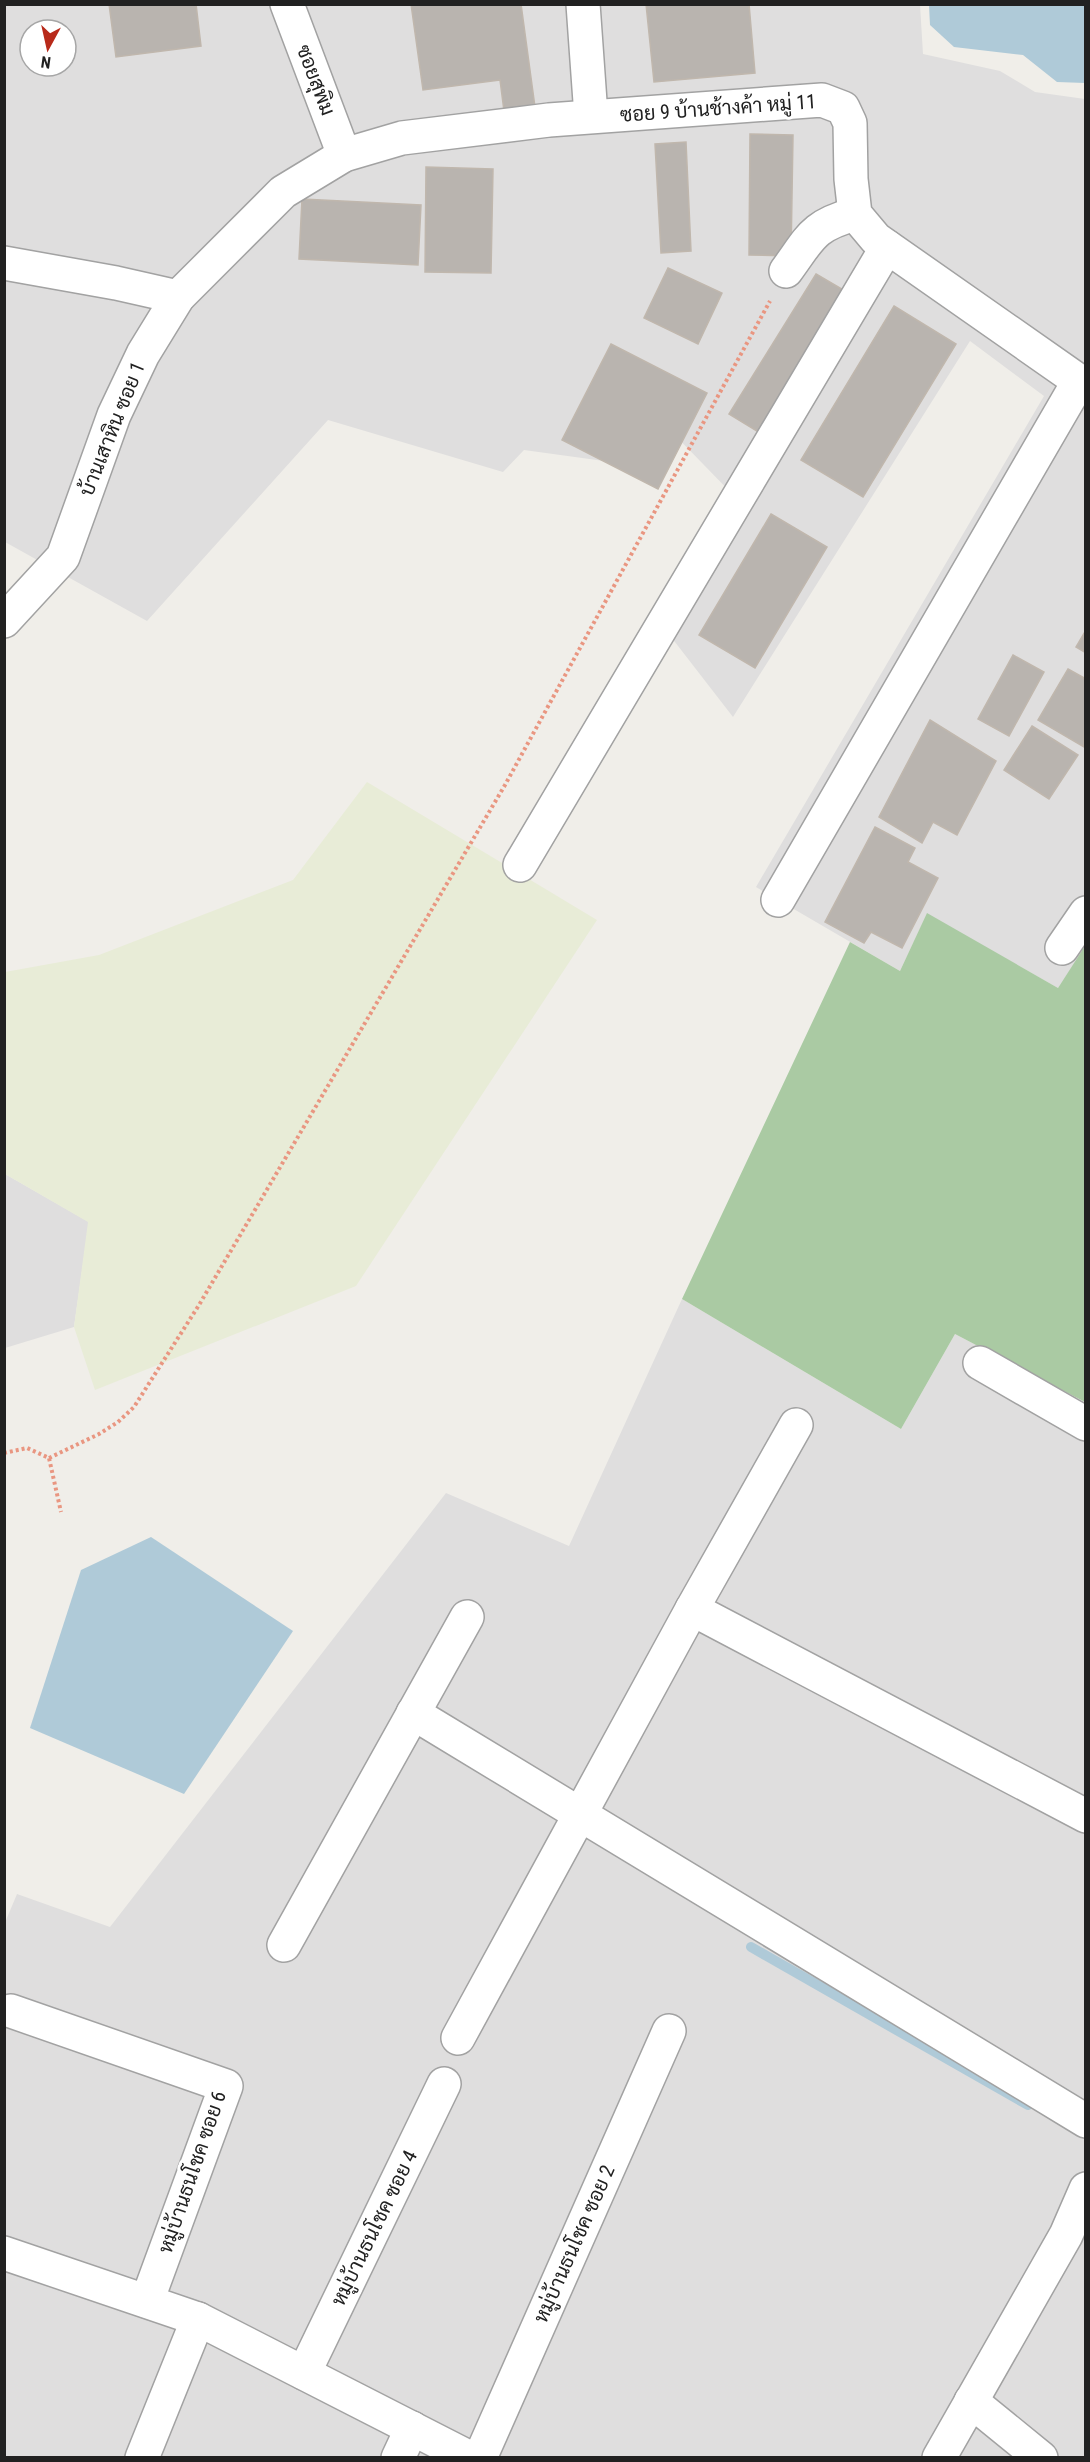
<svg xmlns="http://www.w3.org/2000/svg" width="1090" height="2462" font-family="'Roboto Condensed',Sarabun,sans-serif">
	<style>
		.residential { fill: #dfdede; fill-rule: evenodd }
		.farmland { fill: #e8ecd7 }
		.forest { fill: #aacaa3 }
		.water { fill: #afcad8 }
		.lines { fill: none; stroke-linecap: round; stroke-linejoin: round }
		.stream { stroke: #afcad8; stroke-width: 10 }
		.building { fill: #b9b4af; stroke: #c0b7ad; stroke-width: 1.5 }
		.minor-casing { stroke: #a2a2a2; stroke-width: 36 }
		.path { stroke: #e99681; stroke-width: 4; stroke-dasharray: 3 3; stroke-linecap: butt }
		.minor { stroke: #fff; stroke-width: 33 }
		.labels { text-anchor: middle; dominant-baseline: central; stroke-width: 6; stroke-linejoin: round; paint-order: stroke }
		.street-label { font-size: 20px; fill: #212121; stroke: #fff }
	</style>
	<rect width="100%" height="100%" fill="#f0eee9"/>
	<g class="residential">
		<path d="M5 5H920L923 54 1000 71 1035 92 1085 99 1086 946 1058 988 927 914 900 971 756 887 1044 396 970 341 733 717 668 633 741 503 666 426 604 461 524 450 503 472 328 420 147 621 5 542ZM30 30H66V66H30Z"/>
		<path d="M5 1174 89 1222 74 1327 5 1348Z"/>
		<path d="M682 1299 901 1429 955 1334 1085 1402V2457H5L4 1925 17 1894 110 1927 446 1493 569 1546Z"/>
	</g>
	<path class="farmland" d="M367 782 597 920 356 1286 95 1390 74 1327 88 1222 5 1174V972L99 955 293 880Z"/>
	<path class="forest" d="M927 913 1058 988 1085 946V1402L955 1334 901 1429 682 1299 850 942 900 971Z"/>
	<g class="water">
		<path d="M929 5H1085V83L1057 82 1023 55 954 47 930 25Z"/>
		<path d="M151 1537 293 1631 184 1794 30 1728 81 1570Z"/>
	</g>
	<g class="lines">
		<path class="stream" d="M751 1947 1028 2105"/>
	</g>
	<g class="building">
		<path d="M109 4H196L201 46 116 57Z"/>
		<path d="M411 4H521L535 107 504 111 500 80 423 90Z"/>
		<path d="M646 4H749L755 73 654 82Z"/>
		<path d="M750 134 793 135 791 256 749 255Z"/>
		<path d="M686 142 691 251 661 253 655 144Z"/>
		<path d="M426 167 493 169 491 273 425 272Z"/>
		<path d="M302 199 421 205 418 265 299 259Z"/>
		<path d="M668 268 722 293 698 344 644 318Z"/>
		<path d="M816 274 852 295 765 436 729 414Z"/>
		<path d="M894 306 956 344 863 497 801 460Z"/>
		<path d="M611 344 707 393 658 489 562 440Z"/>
		<path d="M771 514 827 547 755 668 699 635Z"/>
		<path d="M1086 630V653L1076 647Z"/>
		<path d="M1013 655 1044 672 1009 736 978 719Z"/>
		<path d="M1068 669 1086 679 1084 747 1038 720Z"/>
		<path d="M930 720 996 761 957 835 933 822 922 843 879 817Z"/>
		<path d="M1032 726 1078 755 1049 799 1004 770Z"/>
		<path d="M875 827 915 848 908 862 938 878 902 948 871 932 864 943 825 922Z"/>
	</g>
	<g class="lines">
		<defs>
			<g id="minor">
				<path d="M287 4 344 155"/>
				<path d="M583 4 591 116"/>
				<path d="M4 263 116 283 178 297"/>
				<path d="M786 271C811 237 812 226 855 214"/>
				<path d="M4 621 63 557 114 415 143 354 178 297 283 192 344 155 402 138 549 120 822 100 843 108 850 123 851 179 855 214 876 239 1086 386"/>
				<path d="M520 865 887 247"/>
				<path d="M778 900 1079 381"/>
				<path d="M1062 948 1086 913"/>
				<path d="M980 1363 1086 1424"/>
				<path d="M692 1609 1086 1816"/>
				<path d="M413 1713 1086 2121"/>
				<path d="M284 1945 467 1617"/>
				<path d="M11 2011 226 2086 147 2301"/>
				<path d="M458 2038 692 1609 796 1425"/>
				<path d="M4 2253 198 2319 470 2458"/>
				<path d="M304 2373 444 2084"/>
				<path d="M971 2401 1041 2458"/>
				<path d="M142 2458 198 2319"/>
				<path d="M398 2458 412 2428"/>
				<path d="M480 2458 669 2031"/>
				<path d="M939 2458 1066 2235 1086 2189"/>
			</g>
		</defs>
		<use href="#minor" class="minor-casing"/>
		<g class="path">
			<path d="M4 1453 27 1448 49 1458 61 1512"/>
			<path d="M49 1458 99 1434 118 1422 134 1407 199 1305 505 785 770 301"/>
		</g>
		<use href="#minor" class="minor"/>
	</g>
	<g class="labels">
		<g class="street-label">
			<text transform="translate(316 80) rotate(69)">ซอยสุพิม</text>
			<text transform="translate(718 108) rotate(-4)">ซอย 9 บ้านช้างค้า หมู่ 11</text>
			<text transform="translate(112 429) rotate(-68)">บ้านเสาหิน ซอย 1</text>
			<text transform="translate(192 2172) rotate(-71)">หมู่บ้านธนโชค ซอย 6</text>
			<text transform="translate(374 2228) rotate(-64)">หมู่บ้านธนโชค ซอย 4</text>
			<text transform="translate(574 2244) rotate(-66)">หมู่บ้านธนโชค ซอย 2</text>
		</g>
	</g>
	<rect width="1090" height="2462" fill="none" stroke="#212121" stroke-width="12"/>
	<g transform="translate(48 48) rotate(188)"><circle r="28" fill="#ffffff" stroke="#a6a6a6" stroke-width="1.5"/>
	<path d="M0-4.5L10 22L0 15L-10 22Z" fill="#b82a1a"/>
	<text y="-9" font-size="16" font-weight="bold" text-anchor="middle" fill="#212121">N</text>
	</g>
</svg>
